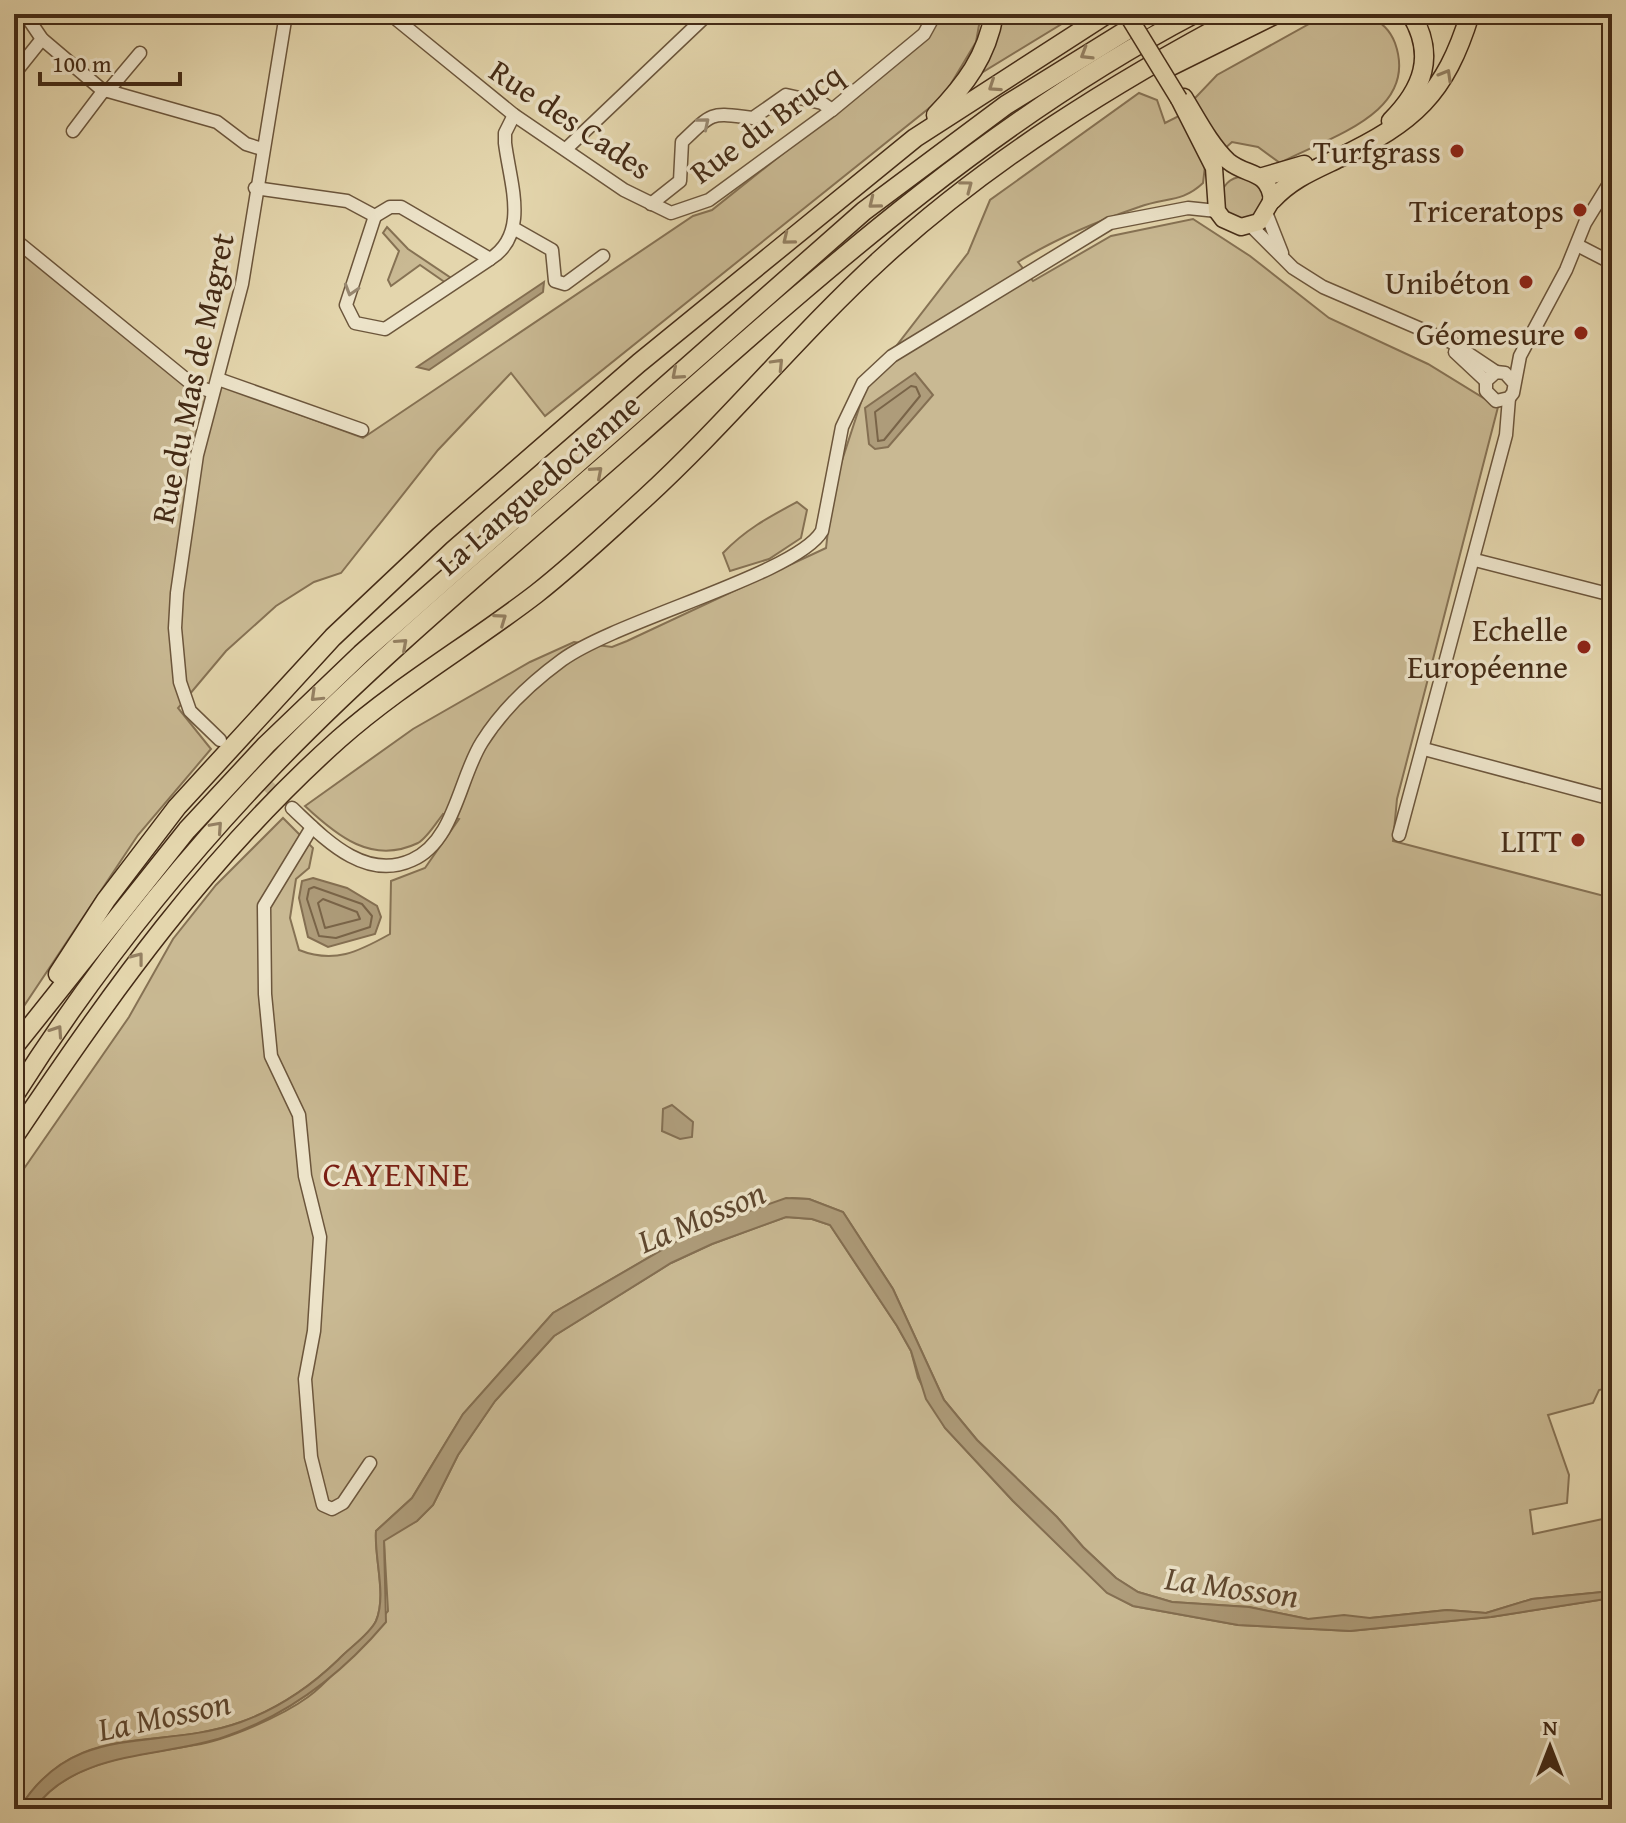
<svg xmlns="http://www.w3.org/2000/svg" width="1626" height="1823" font-family="'Gentium Book Plus',serif">
	<style>
		.green { fill: #c9b993; stroke: #867254; stroke-width: 2 }
		.water { fill: #ae9c7a; stroke: #846f52; stroke-width: 2 }
		.lines { fill: none; stroke-linecap: round; stroke-linejoin: round }
		.shore { stroke: #796448; stroke-width: 2 }
		.minor-tunnel { stroke: #c4b48f; stroke-width: 12; stroke-dasharray: 12 6; stroke-linecap: butt }
		.minor-casing { stroke: #6c563c; stroke-width: 15 }
		.major-casing { stroke: #442b16; stroke-width: 19 }
		.highway-casing { stroke: #442b16; stroke-width: 21 }
		.minor { stroke: #ede4ca; stroke-width: 12 }
		.major { stroke: #e4d6ad; stroke-width: 16 }
		.highway { stroke: #e4d6ad; stroke-width: 18 }
		.major-bridge-casing { stroke: #442b16; stroke-width: 19; stroke-linecap: butt }
		.major-bridge { stroke: #e4d6ad; stroke-width: 16 }
		.oneway { stroke: #948062 }
		.oneway2 { stroke: #988870 }
		.poi-dot { fill: #8f2418; stroke: #ede4ca; stroke-width: 3 }
		.labels { text-anchor: middle; dominant-baseline: central; stroke-width: 7; stroke-linejoin: round; paint-order: stroke }
		.street-label { font-size: 32px; fill: #442b16; stroke: #ede4ca }
		.poi-label { font-size: 32px; fill: #442b16; stroke: #ede4ca; text-anchor: end }
		.neighbourhood-label { font-size: 34px; letter-spacing: 2px; fill: #7a1f14; stroke: #ede4ca }
		.water-label { font-size: 34px; font-style: italic; fill: #5e472f; stroke: #ede4ca }
	</style>
	<rect width="100%" height="100%" fill="#e4d6ad"/>
	<filter id="stains"><feTurbulence type="fractalNoise" baseFrequency=".0025" numOctaves="4"/><feColorMatrix values="0 0 0 0 .2 0 0 0 0 .09 0 0 0 0 .02 0 0 0 .5 -.17"/></filter>
	<radialGradient id="worn" r=".72"><stop offset=".6" stop-color="#630" stop-opacity="0"/><stop offset="1" stop-color="#630" stop-opacity=".3"/></radialGradient>
	<g class="green">
		<path d="M938 14H981L976 42 943 97 545 416 511 373 438 450 341 573 314 582 276 606 226 651 178 708 211 749 138 835 14 1021V243L196 390 222 386 363 438 693 216 712 210 899 61Z"/>
		<path d="M997 14H1078L978 75Z"/>
		<path d="M1327 14C1355 14 1383 12 1395 43 1420 113 1329 137 1280 163L1258 147 1232 142 1205 166 1203 183C1182 203 1165 197 1139 207 1098 221 1055 239 1018 262L1033 281 1111 236 1193 219 1250 256 1329 318 1428 364 1498 407 1397 799 1393 841 1612 898V1387L1599 1390 1593 1403 1548 1415 1569 1475 1567 1503 1530 1510 1533 1534 1612 1517V1591L1532 1599 1486 1613 1447 1610 1370 1618 1308 1619 1249 1607 1172 1602 1138 1592 1116 1578 1083 1547 1057 1517 977 1440 944 1400 893 1289 843 1212 809 1199 792 1198 698 1229 553 1313 463 1414 412 1498 376 1531C374 1559 387 1595 376 1621 370 1635 349 1648 338 1660 311 1686 277 1709 241 1722 156 1753 77 1717 19 1809H14V1183L129 1017 173 939 216 885 283 818 313 848 309 868 296 879 290 918 299 950C334 964 358 952 390 934L391 881 425 868 459 819 443 814C436 823 427 838 418 843 372 865 337 836 305 806L413 729 530 662 574 642 612 647 627 641 826 548 833 488 867 384 968 253 990 200 1139 93 1157 100 1165 123 1177 117 1217 75Z"/>
		<circle cx="1242" cy="198" r="21"/>
		<path d="M387 227 408 249 451 278 446 283 420 265 391 286 388 280 399 251 383 233Z"/>
		<path d="M797 502 807 510 801 538 769 559 730 571 723 553C746 529 769 517 797 502Z"/>
		<path d="M786 1217 812 1219 830 1225 897 1326 911 1351 918 1378 945 1428 1013 1501 1107 1592 1133 1606 1238 1625 1350 1631 1491 1617 1612 1598V1809H34C69 1759 141 1755 195 1745 227 1740 282 1716 308 1697 334 1678 365 1636 388 1611L384 1541 389 1535 417 1521 433 1505 458 1455 495 1401 554 1336 671 1263 712 1244Z"/>
	</g>
	<g class="water">
		<path d="M544 282 543 292 429 370 417 367Z"/>
		<path d="M915 373 933 395 888 447 875 449 869 444 865 408Z"/>
		<path d="M313 878 347 888 377 906 381 917 375 934 328 947 308 937 299 898 302 881Z"/>
		<path d="M672 1105 693 1122 692 1137 680 1139 662 1131 663 1109Z"/>
		<path d="M786 1198 809 1199 843 1212 893 1289 944 1400 977 1440 1057 1517 1083 1547 1116 1578 1138 1592 1172 1602 1249 1607 1308 1619 1344 1615 1370 1618 1447 1610 1486 1613 1532 1599 1612 1591V1598L1491 1617 1350 1631 1238 1625 1133 1606 1107 1593 1013 1501 945 1428 926 1399 911 1351 897 1326 830 1225 812 1219 786 1217 712 1244 671 1263 554 1336 495 1401 458 1455 433 1505 417 1521 384 1541 386 1622C342 1674 289 1715 224 1737 162 1758 76 1750 34 1809H19C74 1719 158 1752 241 1722 277 1709 311 1686 338 1660 349 1648 369 1635 376 1621 387 1595 374 1558 376 1531L412 1498 463 1414 553 1313 698 1229Z"/>
	</g>
	<g class="lines">
		<g class="shore">
			<path d="M911 386 916 387 920 396 884 440 878 441 875 412Z"/>
			<path d="M314 887 362 904 372 916 370 927 336 938 319 936 307 899 309 889Z"/>
			<path d="M323 899 357 912 360 919 325 928 318 903Z"/>
		</g>
		<path class="minor-tunnel" d="M227 747 283 800"/>
		<defs>
			<g id="minor">
				<path d="M25 14 42 39 101 89 217 122 246 144 262 149"/>
				<path d="M390 14 514 115 624 190 671 213 709 200 832 110 924 34 935 14"/>
				<path d="M14 74 42 39"/>
				<path d="M108 91 140 53"/>
				<path d="M73 131 104 90"/>
				<path d="M566 149 708 14"/>
				<path d="M255 188 347 201 375 216 390 207H401L490 259C530 234 510 183 505 143V133L514 115"/>
				<path d="M651 204 680 181 682 142C715 110 711 113 753 118L786 95 822 103 832 110"/>
				<path d="M1267 215 1282 253"/>
				<path d="M375 216 346 305 355 323 385 329 490 259"/>
				<path d="M1251 226 1293 268 1323 287 1451 342 1496 372"/>
				<path d="M515 229 552 250 555 281 565 284 603 256"/>
				<path d="M14 239 193 385 213 392"/>
				<path d="M1577 245 1612 263"/>
				<path d="M1455 352 1486 381"/>
				<path d="M218 379 362 430"/>
				<path d="M1514 383 1505 373 1496 372 1486 381V391L1496 401 1509 398 1513 393 1520 356 1566 270 1585 223 1612 179"/>
				<path d="M1475 560 1612 595"/>
				<path d="M220 740 190 711 180 682 175 628 177 593 197 455 242 284 286 14"/>
				<path d="M1424 749 1612 799"/>
				<path d="M292 808C323 837 364 882 412 860 455 841 459 778 482 742 502 710 532 682 562 660 617 620 797 574 822 531L842 427 863 383 892 356 1110 223 1188 208 1217 211"/>
				<path d="M312 827 264 906 265 994 271 1056 299 1115 305 1176 320 1237 314 1331 305 1379 311 1457 323 1505 332 1509 343 1503 370 1463"/>
				<path d="M1399 835 1506 435 1509 398"/>
			</g>
			<path id="major" d="M1179 99 1214 168 1217 211 1223 219 1241 227 1259 222 1272 200C1268 169 1247 177 1228 161 1210 144 1197 118 1184 97"/>
			<g id="highway">
				<path d="M1169 67 1276 14"/>
				<path d="M936 115C965 85 987 56 994 14"/>
				<path d="M1391 121C1423 89 1436 55 1411 14"/>
				<path d="M1263 177 1304 165"/>
				<path d="M1272 200C1291 179 1314 170 1339 158 1414 122 1445 95 1470 14"/>
				<path d="M58 974 106 900 177 807 333 637 440 536 639 363 915 138 1107 14"/>
				<path d="M14 1047 187 830 266 745 361 654 864 211 1006 105 1153 14"/>
				<path d="M14 1096C89 977 176 867 274 765 386 649 513 546 634 439 811 283 984 124 1194 14"/>
				<path d="M14 1137C110 993 209 855 339 739 400 685 471 644 536 594 573 565 609 531 644 499 727 423 798 335 881 259 989 160 1115 82 1244 14"/>
			</g>
		</defs>
		<use href="#minor" class="minor-casing"/>
		<use href="#major" class="major-casing"/>
		<use href="#highway" class="highway-casing"/>
		<use href="#minor" class="minor"/>
		<use href="#major" class="major"/>
		<use href="#highway" class="highway"/>
		<defs>
			<path id="major-bridge" d="M1127 14 1179 99"/>
		</defs>
		<use href="#major-bridge" class="major-bridge-casing"/>
		<use href="#major-bridge" class="major-bridge"/>
	</g>
	<defs><path id="oneway-chevron" d="M-2-3.5L2.5 0L-2 3.5" fill="none" stroke-width="1.6" stroke-linecap="round" stroke-linejoin="round" transform="scale(2)"/></defs>
	<g class="oneway">
		<use href="#oneway-chevron" transform="translate(1086 54) rotate(149)"/>
		<use href="#oneway-chevron" transform="translate(1446 75) rotate(-60)"/>
		<use href="#oneway-chevron" transform="translate(994 86) rotate(146)"/>
		<use href="#oneway-chevron" transform="translate(967 186) rotate(-37)"/>
		<use href="#oneway-chevron" transform="translate(874 203) rotate(141)"/>
		<use href="#oneway-chevron" transform="translate(788 239) rotate(141)"/>
		<use href="#oneway-chevron" transform="translate(778 364) rotate(-46)"/>
		<use href="#oneway-chevron" transform="translate(677 374) rotate(139)"/>
		<use href="#oneway-chevron" transform="translate(597 472) rotate(-41)"/>
		<use href="#oneway-chevron" transform="translate(501 619) rotate(-35)"/>
		<use href="#oneway-chevron" transform="translate(402 644) rotate(-42)"/>
		<use href="#oneway-chevron" transform="translate(316 696) rotate(136)"/>
		<use href="#oneway-chevron" transform="translate(217 827) rotate(-48)"/>
		<use href="#oneway-chevron" transform="translate(138 958) rotate(-52)"/>
		<use href="#oneway-chevron" transform="translate(57 1031) rotate(-56)"/>
	</g>
	<g class="oneway2">
		<use href="#oneway-chevron" transform="translate(704 123) rotate(-40)"/>
		<use href="#oneway-chevron" transform="translate(351 290) rotate(107)"/>
	</g>
	<g class="poi-dot">
		<circle cx="1457" cy="151" r="8"/>
		<circle cx="1580" cy="210" r="8"/>
		<circle cx="1526" cy="282" r="8"/>
		<circle cx="1581" cy="333" r="8"/>
		<circle cx="1584" cy="647" r="8"/>
		<circle cx="1578" cy="840" r="8"/>
	</g>
	<g class="labels">
		<g class="street-label">
			<text transform="translate(571 119) rotate(34)">Rue des Cades</text>
			<text transform="translate(766 123) rotate(-36)">Rue du Brucq</text>
			<text transform="translate(192 378) rotate(-78)">Rue du Mas de Magret</text>
			<text transform="translate(538 484) rotate(-41)">La Languedocienne</text>
		</g>
		<g class="poi-label">
			<text x="1441" y="151">Turfgrass</text>
			<text x="1564" y="210">Triceratops</text>
			<text x="1510" y="282">Unibéton</text>
			<text x="1565" y="333">Géomesure</text>
			<text x="1568" y="629">Echelle<tspan x="1568" dy="37">Européenne</tspan></text>
			<text x="1562" y="840">LITT</text>
		</g>
		<g class="neighbourhood-label">
			<text x="397" y="1173">CAYENNE</text>
		</g>
		<g class="water-label">
			<text transform="translate(701 1216) rotate(-23)">La Mosson</text>
			<text transform="translate(1232 1586) rotate(8)">La Mosson</text>
			<text transform="translate(164 1715) rotate(-12)">La Mosson</text>
		</g>
	</g>
	<rect width="1626" height="1823" fill="none" stroke="#e4d6ad" stroke-width="48"/>
	<rect x="16" y="16" width="1594" height="1791" fill="none" stroke="#442b16" stroke-width="4"/>
	<rect x="24" y="24" width="1578" height="1775" fill="none" stroke="#442b16" stroke-width="2"/>
	<g transform="translate(1550 1747)" stroke="#ede4ca" stroke-width="6" paint-order="stroke">
	<path d="M0-6L14 30L0 20L-14 30Z" fill="#442b16"/>
	<text y="-12" font-size="22" font-weight="bold" text-anchor="middle" fill="#442b16">N</text>
	</g>
	<path d="M40 72v12h140v-12" fill="none" stroke="#442b16" stroke-width="4"/>
	<text x="52" y="72" font-size="24" fill="#442b16" stroke="#ede4ca" stroke-width="6" paint-order="stroke">100 m</text>
	<rect width="100%" height="100%" filter="url(#stains)"/>
	<rect width="100%" height="100%" fill="url(#worn)"/>
</svg>
